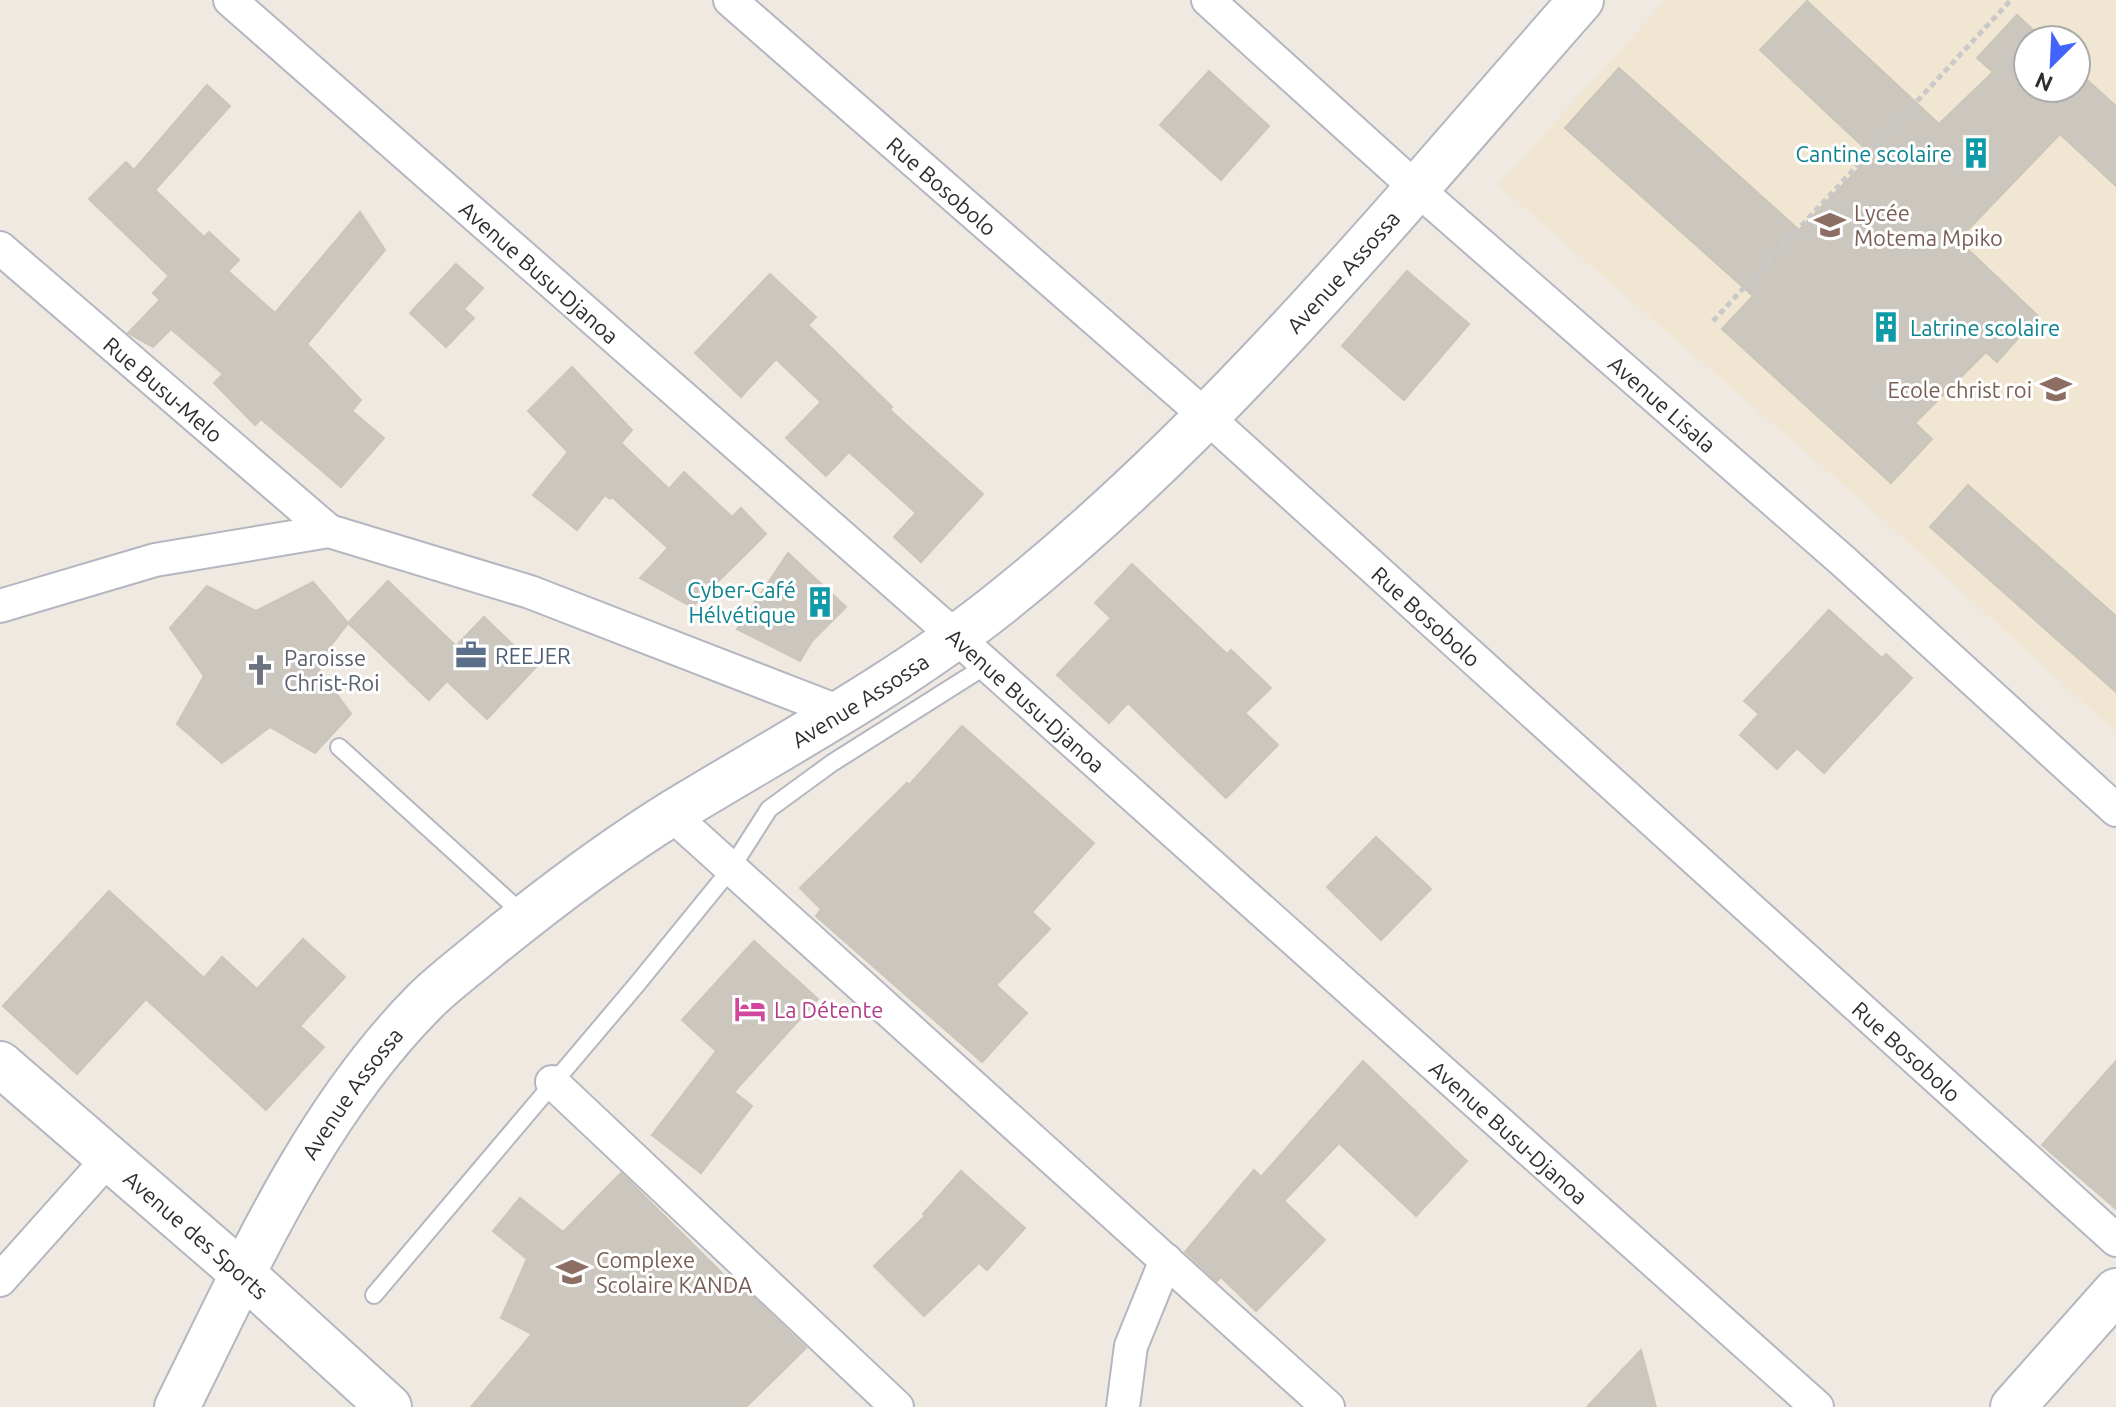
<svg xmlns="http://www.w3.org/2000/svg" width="2116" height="1407" font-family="Ubuntu,sans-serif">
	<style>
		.education { fill: #f0e6d1; fill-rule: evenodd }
		.building { fill: #cbc7bf; stroke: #cbc5ba; stroke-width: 2 }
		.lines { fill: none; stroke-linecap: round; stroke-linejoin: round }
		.lane-casing { stroke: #b4b7c1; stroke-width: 20 }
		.street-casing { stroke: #b4b7c1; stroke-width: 36 }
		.secondary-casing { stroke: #b4b7c1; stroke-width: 48 }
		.path { stroke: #c9c9c9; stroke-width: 5; stroke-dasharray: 6 4; stroke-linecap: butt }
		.lane { stroke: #fff; stroke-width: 16 }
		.street { stroke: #fff; stroke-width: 32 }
		.secondary { stroke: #fff; stroke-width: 44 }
		.labels { text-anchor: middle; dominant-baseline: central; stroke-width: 6; stroke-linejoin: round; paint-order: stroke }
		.culture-label { font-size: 22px; fill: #0d838f; stroke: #fff; text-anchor: end }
		.street-label { font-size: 22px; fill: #2e2e2e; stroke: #fff }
		.education-label { font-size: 22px; fill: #785e54; stroke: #fff; text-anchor: start }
		.service-label { font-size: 22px; fill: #4e5e75; stroke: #fff; text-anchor: start }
		.worship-label { font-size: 22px; fill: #5b616d; stroke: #fff; text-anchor: start }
		.hotel-label { font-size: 22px; fill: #b23c85; stroke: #fff; text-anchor: start }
	</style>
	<rect width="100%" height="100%" fill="#efe9e1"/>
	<path class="education" d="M1666 0H2116V732L1877 514 1498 185ZM2028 40H2076V88H2028Z"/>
	<g class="building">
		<path d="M1807 1 1939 124 1993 72 1977 58 2017 15 2044 40H2028V88H2076V70L2116 106V186L2060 134 1958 240 2038 316 1997 362 1986 352 1915 423 1932 439 1891 483 1722 329 1753 296 1565 128 1619 68 1799 230 1872 155 1760 50Z"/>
		<path d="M1209 71 1269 126 1221 180 1160 125Z"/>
		<path d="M207 85 230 106 155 190 204 237 209 232 239 260 228 271 275 313 360 212 385 250 307 344 361 400 352 411 384 438 341 487 261 419 255 425 214 383 223 374 171 329 153 347 128 333 160 300 153 293 169 276 89 199 126 162 134 170Z"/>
		<path d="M456 264 483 288 464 309 474 318 446 347 410 313Z"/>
		<path d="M1407 271 1469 324 1404 400 1342 346Z"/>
		<path d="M770 274 816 317 808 325 892 407 890 410 983 494 921 562 894 537 916 513 849 452 826 476 786 438 821 402 776 359 741 397 695 353Z"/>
		<path d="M572 367 632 430 621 443 669 489 684 472 732 517 741 508 766 534 692 607 640 578 668 548 612 497 610 499 605 495 577 530 533 495 568 452 528 411Z"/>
		<path d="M1968 485 2116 616V692L1930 527Z"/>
		<path d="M788 553 846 607 812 641 800 661 737 629Z"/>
		<path d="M1132 564 1227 654 1231 650 1271 688 1245 713 1278 745 1226 798 1128 703 1109 723 1057 675 1111 618 1095 603Z"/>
		<path d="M388 581 456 646 484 617 536 667 487 719 447 681 429 700 348 623Z"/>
		<path d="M313 582 348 623 316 665 351 714 315 753 270 727 222 763 177 724 204 676 170 628 207 586 256 611Z"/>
		<path d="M1829 610 1882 658 1886 654 1912 678 1824 773 1797 748 1777 769 1740 735 1759 714 1744 701Z"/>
		<path d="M962 726 1094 843 1032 912 1050 929 996 985 1027 1013 982 1062 816 916 821 909 800 888 907 783 909 785Z"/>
		<path d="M1376 837 1431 889 1381 940 1327 887Z"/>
		<path d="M109 891 204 978 222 957 257 989 303 939 345 977 300 1026 324 1047 266 1110 146 999 77 1074 3 1006Z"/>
		<path d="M754 941 818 999 734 1092 752 1106 701 1173 652 1135 716 1051 682 1020Z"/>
		<path d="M1363 1061 1467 1161 1416 1216 1339 1143 1284 1201 1325 1240 1256 1311 1221 1277 1217 1281 1185 1252 1254 1170 1261 1177Z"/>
		<path d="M2116 1061V1209L2042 1145Z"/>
		<path d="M961 1171 1025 1228 987 1270 979 1263 924 1316 874 1266 925 1216 923 1214Z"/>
		<path d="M621 1173 735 1286 738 1283 806 1348 746 1407H471L532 1334 501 1318 527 1259 493 1231 520 1198 563 1232Z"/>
		<path d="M1641 1350 1656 1407H1587Z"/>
	</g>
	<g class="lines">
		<defs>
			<g id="lane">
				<path d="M339 747 524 915"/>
				<path d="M374 1295 638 983 730 870 769 809 832 763 987 665"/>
			</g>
			<g id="street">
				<path id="s1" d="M230 0 956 637 1817 1407"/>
				<path id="s2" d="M730 0 1207 417 2116 1240"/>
				<path id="s3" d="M1208 0 1416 188 1843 561 2116 810"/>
				<path id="s4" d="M0 248 329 531"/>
				<path d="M0 606 155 560 329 531 530 592 845 714"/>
				<path d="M671 814 1328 1407"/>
				<path d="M552 1082 897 1407"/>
				<path d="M0 1280 109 1158"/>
				<path d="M1123 1407 1131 1346 1166 1260"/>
			</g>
			<g id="secondary">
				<path id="s5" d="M0 1064 243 1274 389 1407"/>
				<path id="s6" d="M177 1407C247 1267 312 1115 424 1002 443 983 465 967 486 949 546 900 608 853 674 812 784 745 897 685 998 605 1217 431 1397 209 1581 0"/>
				<path d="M2013 1407 2116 1291"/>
			</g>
		</defs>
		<use href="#lane" class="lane-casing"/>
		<use href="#street" class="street-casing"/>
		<use href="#secondary" class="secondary-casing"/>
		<path class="path" d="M1713 321 2011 0"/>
		<use href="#lane" class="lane"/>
		<use href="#street" class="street"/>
		<use href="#secondary" class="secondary"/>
	</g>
	<defs>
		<symbol id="building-bare" viewBox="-9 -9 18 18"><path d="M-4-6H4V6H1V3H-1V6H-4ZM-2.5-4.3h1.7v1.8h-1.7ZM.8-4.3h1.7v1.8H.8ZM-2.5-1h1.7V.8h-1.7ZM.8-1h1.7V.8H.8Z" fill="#0f9aa8" stroke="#fff" stroke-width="2.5" paint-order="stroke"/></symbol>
		<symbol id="school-bare" viewBox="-9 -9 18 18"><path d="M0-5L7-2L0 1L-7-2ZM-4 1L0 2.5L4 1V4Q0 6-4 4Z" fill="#8d6e63" stroke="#fff" stroke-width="2.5" paint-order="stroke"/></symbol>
		<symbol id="office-bare" viewBox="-9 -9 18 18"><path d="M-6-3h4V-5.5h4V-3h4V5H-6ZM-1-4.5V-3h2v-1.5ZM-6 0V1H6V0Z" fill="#5c6f8a" stroke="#fff" stroke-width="2.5" paint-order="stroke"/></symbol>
		<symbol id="church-bare" viewBox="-9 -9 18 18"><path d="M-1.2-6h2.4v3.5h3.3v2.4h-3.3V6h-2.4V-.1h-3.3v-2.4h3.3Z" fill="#6b7280" stroke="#fff" stroke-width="2.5" paint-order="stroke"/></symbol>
		<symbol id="hotel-bare" viewBox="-9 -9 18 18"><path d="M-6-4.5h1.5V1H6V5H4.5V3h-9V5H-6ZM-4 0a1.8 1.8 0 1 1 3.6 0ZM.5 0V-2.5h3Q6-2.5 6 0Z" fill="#d1479c" stroke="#fff" stroke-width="2.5" paint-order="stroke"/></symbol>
	</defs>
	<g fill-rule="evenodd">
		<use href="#building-bare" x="1954" y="131" width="44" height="44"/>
		<use href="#school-bare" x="1808" y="203" width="44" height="44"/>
		<use href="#building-bare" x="1864" y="305" width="44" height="44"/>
		<use href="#school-bare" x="2034" y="367" width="44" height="44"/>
		<use href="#building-bare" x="798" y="580" width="44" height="44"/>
		<use href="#office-bare" x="449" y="633" width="44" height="44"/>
		<use href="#church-bare" x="238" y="648" width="44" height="44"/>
		<use href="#hotel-bare" x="728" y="987" width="44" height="44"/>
		<use href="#school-bare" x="550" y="1250" width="44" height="44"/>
	</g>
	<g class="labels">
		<g class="culture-label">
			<text x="1952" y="153">Cantine scolaire</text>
			<text x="1910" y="327" text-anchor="start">Latrine scolaire</text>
			<text x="796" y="589">Cyber-Café<tspan x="796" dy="25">Hélvétique</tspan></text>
		</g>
		<g class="street-label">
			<text stroke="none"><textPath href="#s2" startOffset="282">Rue Bosobolo</textPath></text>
			<text stroke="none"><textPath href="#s6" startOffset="1656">Avenue Assossa</textPath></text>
			<text stroke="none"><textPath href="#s1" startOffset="412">Avenue Busu-Djanoa</textPath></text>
			<text stroke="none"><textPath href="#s4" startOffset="216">Rue Busu-Melo</textPath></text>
			<text stroke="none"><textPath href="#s3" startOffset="608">Avenue Lisala</textPath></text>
			<text stroke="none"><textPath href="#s2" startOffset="930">Rue Bosobolo</textPath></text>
			<text stroke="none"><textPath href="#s6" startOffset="1008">Avenue Assossa</textPath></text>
			<text stroke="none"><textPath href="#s1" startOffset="1060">Avenue Busu-Djanoa</textPath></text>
			<text stroke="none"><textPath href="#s2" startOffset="1578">Rue Bosobolo</textPath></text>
			<text stroke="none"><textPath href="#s6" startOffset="360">Avenue Assossa</textPath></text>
			<text stroke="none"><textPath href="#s1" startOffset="1708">Avenue Busu-Djanoa</textPath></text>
			<text stroke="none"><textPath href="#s5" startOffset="260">Avenue des Sports</textPath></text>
		</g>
		<g class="education-label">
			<text x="1854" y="212">Lycée<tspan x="1854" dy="25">Motema Mpiko</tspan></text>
			<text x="2032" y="389" text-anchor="end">Ecole christ roi</text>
			<text x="596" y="1259">Complexe<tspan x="596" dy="25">Scolaire KANDA</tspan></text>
		</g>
		<g class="service-label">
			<text x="495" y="655">REEJER</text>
		</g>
		<g class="worship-label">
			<text x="284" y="657">Paroisse<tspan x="284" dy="25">Christ-Roi</tspan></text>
		</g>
		<g class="hotel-label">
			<text x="774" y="1009">La Détente</text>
		</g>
	</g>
	<g transform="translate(2052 64) rotate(204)"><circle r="38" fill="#ffffff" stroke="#ababab" stroke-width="2"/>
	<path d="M0-6L14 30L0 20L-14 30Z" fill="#4264fb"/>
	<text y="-12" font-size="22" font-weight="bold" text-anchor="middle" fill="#2e2e2e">N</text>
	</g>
</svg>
